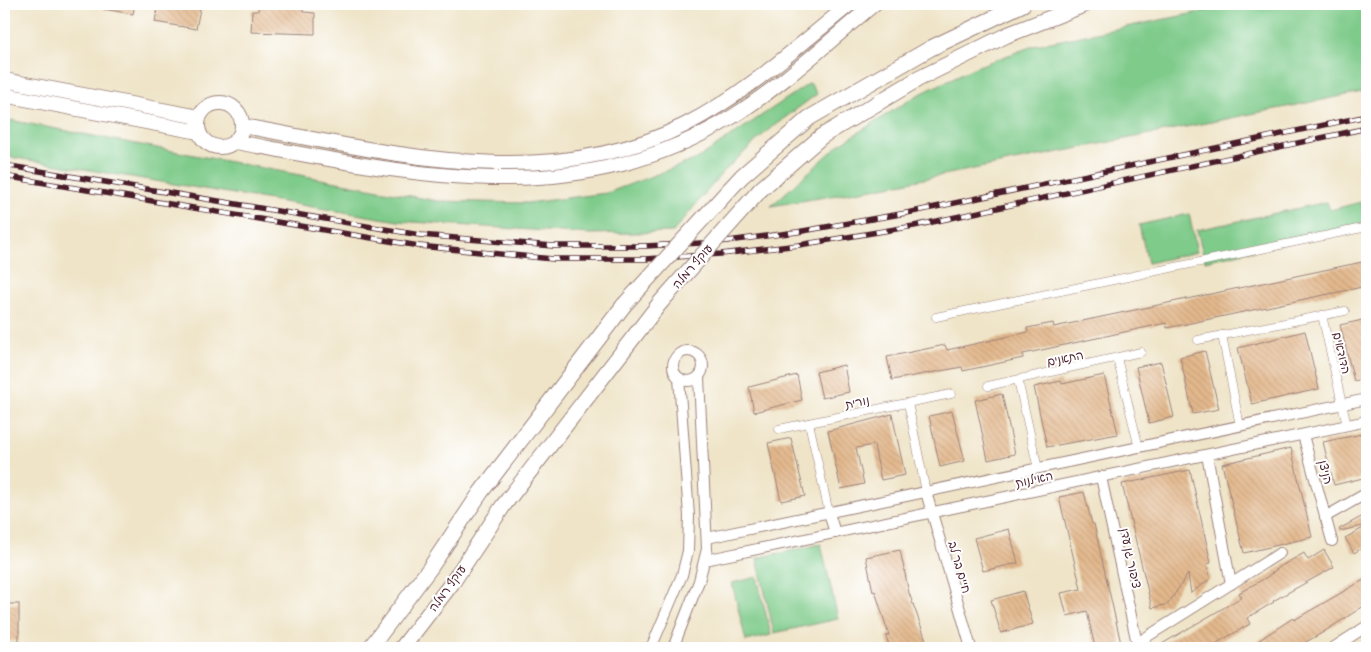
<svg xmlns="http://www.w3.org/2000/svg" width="1371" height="652" font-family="Delius,'Playpen Sans Hebrew',sans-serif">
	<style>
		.green { fill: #7ecb8a; stroke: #64755a }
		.building { fill: url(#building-back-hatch) }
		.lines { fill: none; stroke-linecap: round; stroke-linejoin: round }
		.pedestrian-casing { stroke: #9c827a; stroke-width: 9 }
		.minor-casing { stroke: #9c827a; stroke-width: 12 }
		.secondary-casing { stroke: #9c827a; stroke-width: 16 }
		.primary-casing { stroke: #9c827a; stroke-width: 17 }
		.pedestrian { stroke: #fff; stroke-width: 8 }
		.minor { stroke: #fff; stroke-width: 10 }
		.secondary { stroke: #fff; stroke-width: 14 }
		.primary { stroke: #fff; stroke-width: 15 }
		.rail-casing { stroke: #4a1f2b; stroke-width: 5.5 }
		.rail { stroke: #fff; stroke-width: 4; stroke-dasharray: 11; stroke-linecap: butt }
		.primary-bridge-casing { stroke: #9c827a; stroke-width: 17; stroke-linecap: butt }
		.primary-bridge { stroke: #fff; stroke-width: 15 }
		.labels { text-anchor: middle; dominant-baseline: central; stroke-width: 4; stroke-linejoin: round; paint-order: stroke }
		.street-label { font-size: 12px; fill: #4a1f2b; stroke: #fff }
	</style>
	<defs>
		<pattern id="building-back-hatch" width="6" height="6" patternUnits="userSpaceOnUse" patternTransform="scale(1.25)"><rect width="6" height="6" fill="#e3b88c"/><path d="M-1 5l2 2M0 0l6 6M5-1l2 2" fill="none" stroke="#c49e79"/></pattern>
	</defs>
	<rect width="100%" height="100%" fill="#fff"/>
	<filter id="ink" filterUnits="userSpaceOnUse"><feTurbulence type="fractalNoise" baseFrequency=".02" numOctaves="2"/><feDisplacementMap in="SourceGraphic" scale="10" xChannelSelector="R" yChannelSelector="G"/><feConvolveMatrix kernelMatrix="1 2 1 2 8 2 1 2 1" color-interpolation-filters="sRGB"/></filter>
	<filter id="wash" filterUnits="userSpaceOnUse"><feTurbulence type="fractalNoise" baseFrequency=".0096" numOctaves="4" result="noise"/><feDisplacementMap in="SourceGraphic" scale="20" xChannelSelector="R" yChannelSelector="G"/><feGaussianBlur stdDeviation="1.12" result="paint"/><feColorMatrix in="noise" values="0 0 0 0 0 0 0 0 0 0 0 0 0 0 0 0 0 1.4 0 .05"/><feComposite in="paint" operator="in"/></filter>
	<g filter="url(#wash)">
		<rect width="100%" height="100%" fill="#efe4c8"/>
		<g class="green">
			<path d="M1240 4H1367V91L873 189 771 206 840 144 916 96 973 68 1036 45Z"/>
			<path d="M810 83 817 94 767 131 722 173 673 232 590 234 398 221 4 156V119L437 201 527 203 607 193 697 159Z"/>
			<path d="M1327 202 1330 210 1361 202 1367 224 1205 261 1197 230Z"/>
			<path d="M1189 214 1197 252 1148 263 1139 225Z"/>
			<path d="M821 544 838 619 774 633 757 558Z"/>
			<path d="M757 577 771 635 746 641 732 583Z"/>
		</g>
		<g id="blocks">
			<g class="building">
				<path d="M104 4H135L133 14 103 9Z"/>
				<path d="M158 4H201L196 29 155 22Z"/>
				<path d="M259 4H303V12L315 13V34L251 32 252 11H258Z"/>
				<path d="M1367 261V286L1167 328 1166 323 1023 354V358L963 371 962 367 892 380 887 357 945 345 947 350 1028 332 1027 328 1053 323 1054 327Z"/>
				<path d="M1367 319V378L1354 381 1340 325Z"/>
				<path d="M1305 331 1319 389 1252 404 1238 348Z"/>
				<path d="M1205 351 1219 409 1193 414 1180 357Z"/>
				<path d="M1161 362 1174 417 1149 423 1136 367Z"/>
				<path d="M844 365 849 392 822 398 816 372Z"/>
				<path d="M797 375 802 400 754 412 749 387Z"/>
				<path d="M1104 375 1118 434 1047 447 1034 387 1061 381 1062 384Z"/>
				<path d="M1002 394 1015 454 988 460 975 400Z"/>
				<path d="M952 411 965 461 940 467 929 416Z"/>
				<path d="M892 414 905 475 881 480 874 445 856 448 864 484 841 489 828 431Z"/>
				<path d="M1367 433V477L1334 485 1323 442Z"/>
				<path d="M791 438 805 496 781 501 768 443Z"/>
				<path d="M1291 448 1312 537 1244 553 1222 464Z"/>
				<path d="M1190 470 1211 563 1207 564 1210 579 1191 593 1188 574 1168 604 1152 608 1122 484Z"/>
				<path d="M1084 492 1092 524H1094L1122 648H1095L1087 611 1067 616 1061 593 1081 589 1059 497Z"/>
				<path d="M1363 516 1367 525 1340 531 1339 529Z"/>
				<path d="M1367 526V545L1354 553 1345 538Z"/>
				<path d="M1009 529 1018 563 983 571 974 538Z"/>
				<path d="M900 550 909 593 929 648H890L886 636 889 635 875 591 873 592 866 557Z"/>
				<path d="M1324 550 1334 567 1273 601 1274 602 1247 618 1250 624 1208 648H1155L1242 597 1239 593 1267 577 1281 566 1304 553 1308 560Z"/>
				<path d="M1367 578V604L1322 633 1295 648H1247L1293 618 1294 620Z"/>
				<path d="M1023 591 1033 624 1001 633 991 600Z"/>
				<rect x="4" y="604" width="15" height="37"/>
			</g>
		</g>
	</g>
	<g filter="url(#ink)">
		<use href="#blocks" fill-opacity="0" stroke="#9c827a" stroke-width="1"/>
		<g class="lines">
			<defs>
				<g id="pedestrian">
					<path d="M1322 315 1347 426"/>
					<path d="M936 317 1367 227"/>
					<path d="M1222 335 1240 426"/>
					<path d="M1198 340 1345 311"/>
					<path d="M1117 358 1139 448"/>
					<path d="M1018 380 1038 469"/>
					<path d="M988 386 1141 352"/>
					<path d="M908 403 926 492"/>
					<path d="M809 423 829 513"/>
					<path d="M779 429 951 394"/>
				</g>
				<g id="minor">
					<circle cx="688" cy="366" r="15"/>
					<path d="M1303 435 1332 541"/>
					<path d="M1207 455 1231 584"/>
					<path d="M1101 477 1138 648"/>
					<path d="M926 492 971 648"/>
					<path d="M829 513 835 533"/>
					<path d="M1325 517 1367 493"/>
					<path d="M707 538 1367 399"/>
					<path d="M705 560 1367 421"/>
					<path d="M1137 643 1280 553"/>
					<path d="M651 648 682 575 688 551 689 516 679 378"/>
					<path d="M673 648 699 581 707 549 699 377"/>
					<path d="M1333 648 1367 626"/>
				</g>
				<g id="secondary">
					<path d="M4 80 199 117"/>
					<path d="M4 95 199 132"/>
					<circle cx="220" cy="125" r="22"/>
					<path d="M243 126C387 152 546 195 685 125 746 94 797 47 850 4"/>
					<path d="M236 142C408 173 572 215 732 117 783 85 828 42 874 4"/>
				</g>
				<g id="primary">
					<path d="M761 189 822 136 918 79 1007 35 1086 4"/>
					<path d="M729 190 742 176 809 118 931 48 1023 4"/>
					<path d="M370 648 430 568 481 492 624 305"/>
					<path d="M402 648 452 583 503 506 660 303"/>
				</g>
			</defs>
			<use href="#pedestrian" class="pedestrian-casing"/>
			<use href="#minor" class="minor-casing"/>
			<use href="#secondary" class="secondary-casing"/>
			<use href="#primary" class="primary-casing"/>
			<use href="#pedestrian" class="pedestrian"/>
			<use href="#minor" class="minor"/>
			<use href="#secondary" class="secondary"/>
			<use href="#primary" class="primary"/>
			<defs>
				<g id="rail">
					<path d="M4 165 420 235 553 246H645L720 242 797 232 912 212 1367 116"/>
					<path d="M4 176 419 246 553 259H645L721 254 799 245 914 226 1367 128"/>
				</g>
			</defs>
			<use href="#rail" class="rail-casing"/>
			<use href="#rail" class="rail"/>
			<defs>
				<g id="primary-bridge">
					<path d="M660 303 761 189"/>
					<path d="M624 305 729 190"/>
				</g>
			</defs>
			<use href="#primary-bridge" class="primary-bridge-casing"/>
			<use href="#primary-bridge" class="primary-bridge"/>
		</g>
	</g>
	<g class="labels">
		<g class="street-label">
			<text transform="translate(692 266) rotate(-49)">עוקף רמלה</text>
			<text transform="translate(1342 353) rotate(77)">הדודאים</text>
			<text transform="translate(1065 358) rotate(-12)">התאנים</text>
			<text transform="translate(857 402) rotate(-12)">נורית</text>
			<text transform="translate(1326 472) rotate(75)">הניצן</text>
			<text transform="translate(1034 479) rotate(-12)">האילנות</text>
			<text transform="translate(1131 558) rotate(78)">ציפור גן עדן</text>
			<text transform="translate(960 567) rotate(74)">חיים בר לב</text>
			<text transform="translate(447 588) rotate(-54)">עוקף רמלה</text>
		</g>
	</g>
	<rect width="1371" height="652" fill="none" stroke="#fff" stroke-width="20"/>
</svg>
